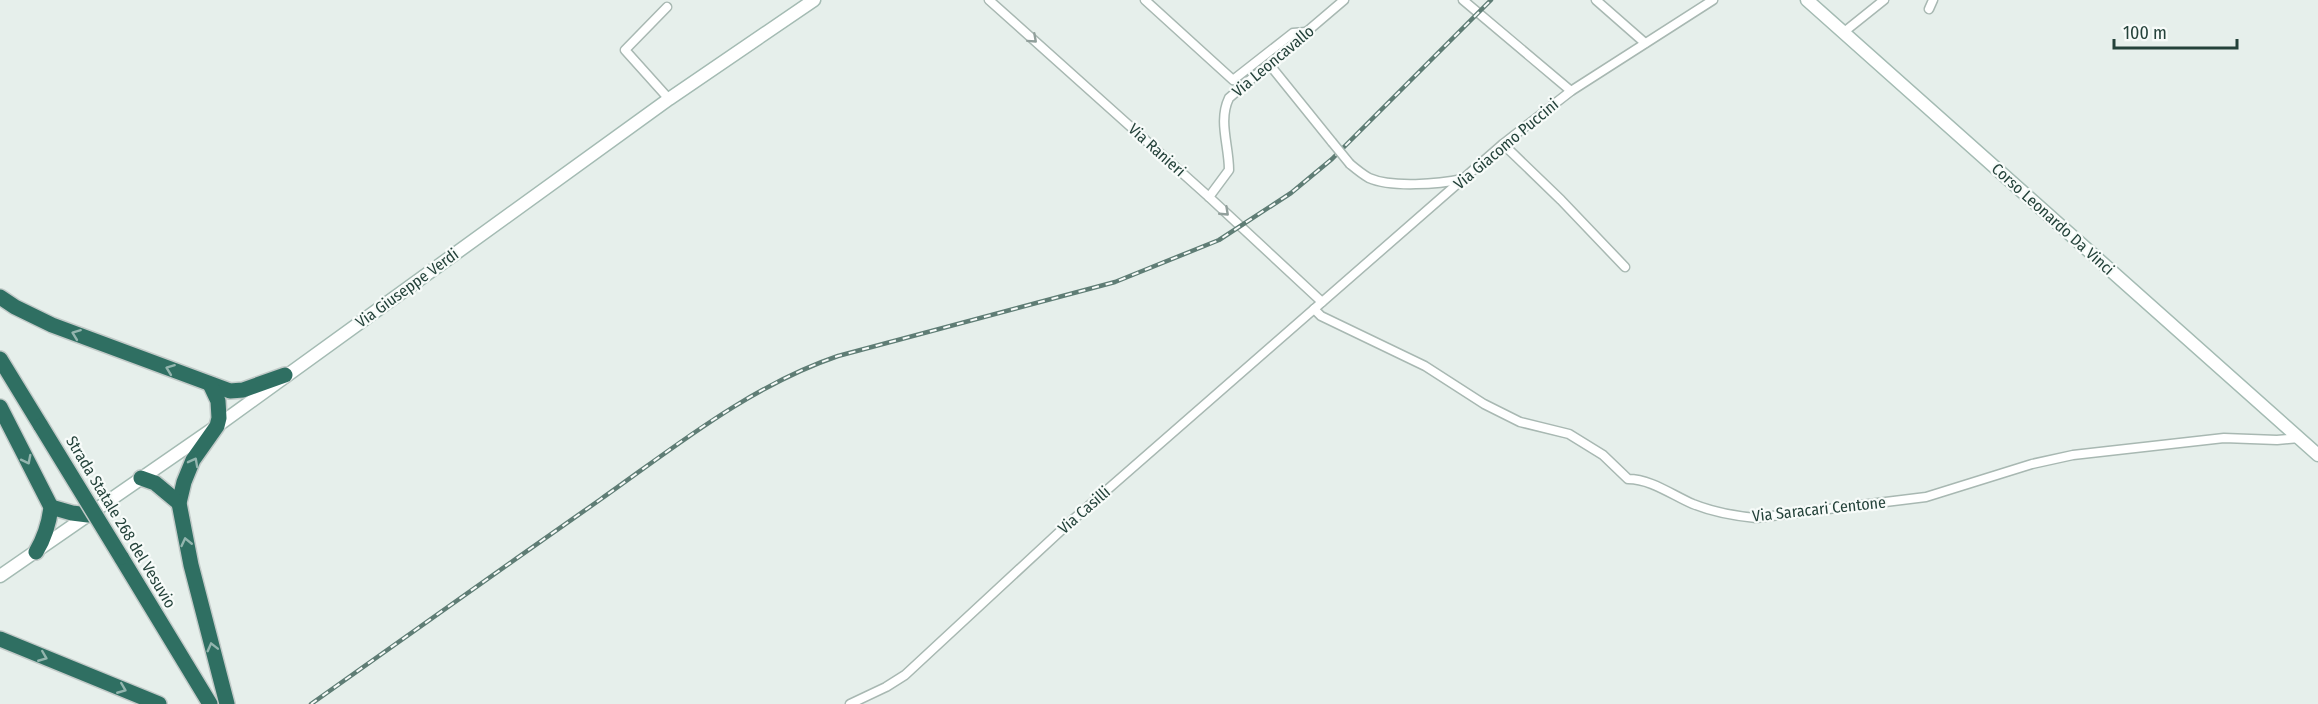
<svg xmlns="http://www.w3.org/2000/svg" width="2318" height="704" font-family="'Fira Sans Condensed',sans-serif">
	<style>
		.lines { fill: none; stroke-linecap: round; stroke-linejoin: round }
		.street-casing { stroke: #a8b8b2; stroke-width: 11 }
		.secondary-casing { stroke: #a4bbb3; stroke-width: 15 }
		.highway-casing { stroke: #c2cac8; stroke-width: 18 }
		.street { stroke: #fff; stroke-width: 8 }
		.secondary { stroke: #fff; stroke-width: 12 }
		.highway { stroke: #2f6f62; stroke-width: 15 }
		.rail-casing { stroke: #5f7d75; stroke-width: 4.5 }
		.rail { stroke: #f7fbf9; stroke-width: 2; stroke-dasharray: 7; stroke-linecap: butt }
		.street-bridge-casing { stroke: #a8b8b2; stroke-width: 11; stroke-linecap: butt }
		.highway-bridge-casing { stroke: #c2cac8; stroke-width: 18; stroke-linecap: butt }
		.street-bridge { stroke: #fff; stroke-width: 8 }
		.highway-bridge { stroke: #2f6f62; stroke-width: 15 }
		.oneway { stroke: #92a09c }
		.oneway2 { stroke: #93b5ae }
		.labels { text-anchor: middle; dominant-baseline: central; stroke-width: 4.5; stroke-linejoin: round; paint-order: stroke }
		.street-label { font-size: 16px; fill: #24423a; stroke: #f7fbf9 }
	</style>
	<rect width="100%" height="100%" fill="#e6efeb"/>
	<g class="lines">
		<defs>
			<g id="street">
				<path d="M989 0 1209 197 1322 302"/>
				<path d="M1145 0 1233 80 1293 33 1306 32"/>
				<path d="M1463 0 1571 91"/>
				<path d="M1596 0 1645 43"/>
				<path d="M667 7 625 50 669 99"/>
				<path d="M1929 9 1933 0"/>
				<path d="M1844 32 1884 0"/>
				<path d="M1269 64 1332 142"/>
				<path d="M1503 144 1561 200 1625 267"/>
				<path d="M1350 164C1356 169 1362 174 1369 178 1392 188 1439 184 1463 179"/>
				<path d="M1209 197 1229 170C1229 145 1218 121 1229 98L1344 0"/>
				<path d="M1314 309 1321 316 1425 366 1484 404 1520 422 1569 434 1603 455 1628 479C1651 479 1672 495 1693 504 1713 512 1735 516 1756 518L1926 497 2032 464 2073 455 2224 438 2277 440 2299 438"/>
				<path d="M850 704 886 687 905 675 1068 524 1503 144 1571 91 1713 0"/>
			</g>
			<g id="secondary">
				<path d="M1807 0 2318 455"/>
				<path d="M0 576 217 426 669 99 814 0"/>
			</g>
			<g id="highway">
				<path d="M0 297 15 307 52 325 230 391 243 390 285 375"/>
				<path d="M0 359 41 426"/>
				<path d="M210 384 218 401 219 418 217 426 193 460 184 482 179 503 191 565 227 704"/>
				<path d="M0 407 51 507C49 524 45 537 36 552"/>
				<path d="M141 478 155 483 179 503"/>
				<path d="M51 507 72 513 88 515"/>
				<path d="M121 557 210 704"/>
				<path d="M0 639 159 704"/>
			</g>
		</defs>
		<use href="#street" class="street-casing"/>
		<use href="#secondary" class="secondary-casing"/>
		<use href="#highway" class="highway-casing"/>
		<use href="#street" class="street"/>
		<use href="#secondary" class="secondary"/>
		<use href="#highway" class="highway"/>
		<defs>
			<path id="rail" d="M311 704C407 636 504 567 601 499 676 446 750 386 838 356L1115 282 1219 240 1291 193 1332 159 1491 0"/>
		</defs>
		<use href="#rail" class="rail-casing"/>
		<use href="#rail" class="rail"/>
		<defs>
			<path id="street-bridge" d="M1332 142 1350 164"/>
			<path id="highway-bridge" d="M41 426 121 557"/>
		</defs>
		<use href="#street-bridge" class="street-bridge-casing"/>
		<use href="#highway-bridge" class="highway-bridge-casing"/>
		<use href="#street-bridge" class="street-bridge"/>
		<use href="#highway-bridge" class="highway-bridge"/>
	</g>
	<defs><path id="oneway-chevron" d="M-2-3.5L2.5 0L-2 3.5" fill="none" stroke-width="1.6" stroke-linecap="round" stroke-linejoin="round" transform="scale(1.5)"/></defs>
	<g class="oneway">
		<use href="#oneway-chevron" transform="translate(1033 39) rotate(42)"/>
		<use href="#oneway-chevron" transform="translate(1225 212) rotate(43)"/>
	</g>
	<g class="oneway2">
		<use href="#oneway-chevron" transform="translate(76 334) rotate(-159)"/>
		<use href="#oneway-chevron" transform="translate(170 369) rotate(-159)"/>
		<use href="#oneway-chevron" transform="translate(27 460) rotate(63)"/>
		<use href="#oneway-chevron" transform="translate(194 462) rotate(-62)"/>
		<use href="#oneway-chevron" transform="translate(186 542) rotate(-103)"/>
		<use href="#oneway-chevron" transform="translate(212 647) rotate(-104)"/>
		<use href="#oneway-chevron" transform="translate(43 657) rotate(22)"/>
		<use href="#oneway-chevron" transform="translate(122 689) rotate(22)"/>
	</g>
	<g class="labels">
		<g class="street-label">
			<text transform="translate(1273 61) rotate(-40)">Via Leoncavallo</text>
			<text transform="translate(1506 144) rotate(-40)">Via Giacomo Puccini</text>
			<text transform="translate(1157 150) rotate(42)">Via Ranieri</text>
			<text transform="translate(2053 219) rotate(42)">Corso Leonardo Da Vinci</text>
			<text transform="translate(407 288) rotate(-36)">Via Giuseppe Verdi</text>
			<text transform="translate(1819 509) rotate(-6)">Via Saracari Centone</text>
			<text transform="translate(1084 510) rotate(-41)">Via Casilli</text>
			<text transform="translate(121 522) rotate(59)">Strada Statale 268 del Vesuvio</text>
		</g>
	</g>
	<path d="M2114 39v9h123v-9" fill="none" stroke="#24423a" stroke-width="3"/>
	<text x="2123" y="39" font-size="18" fill="#24423a" stroke="#f7fbf9" stroke-width="4.5" paint-order="stroke">100 m</text>
</svg>
